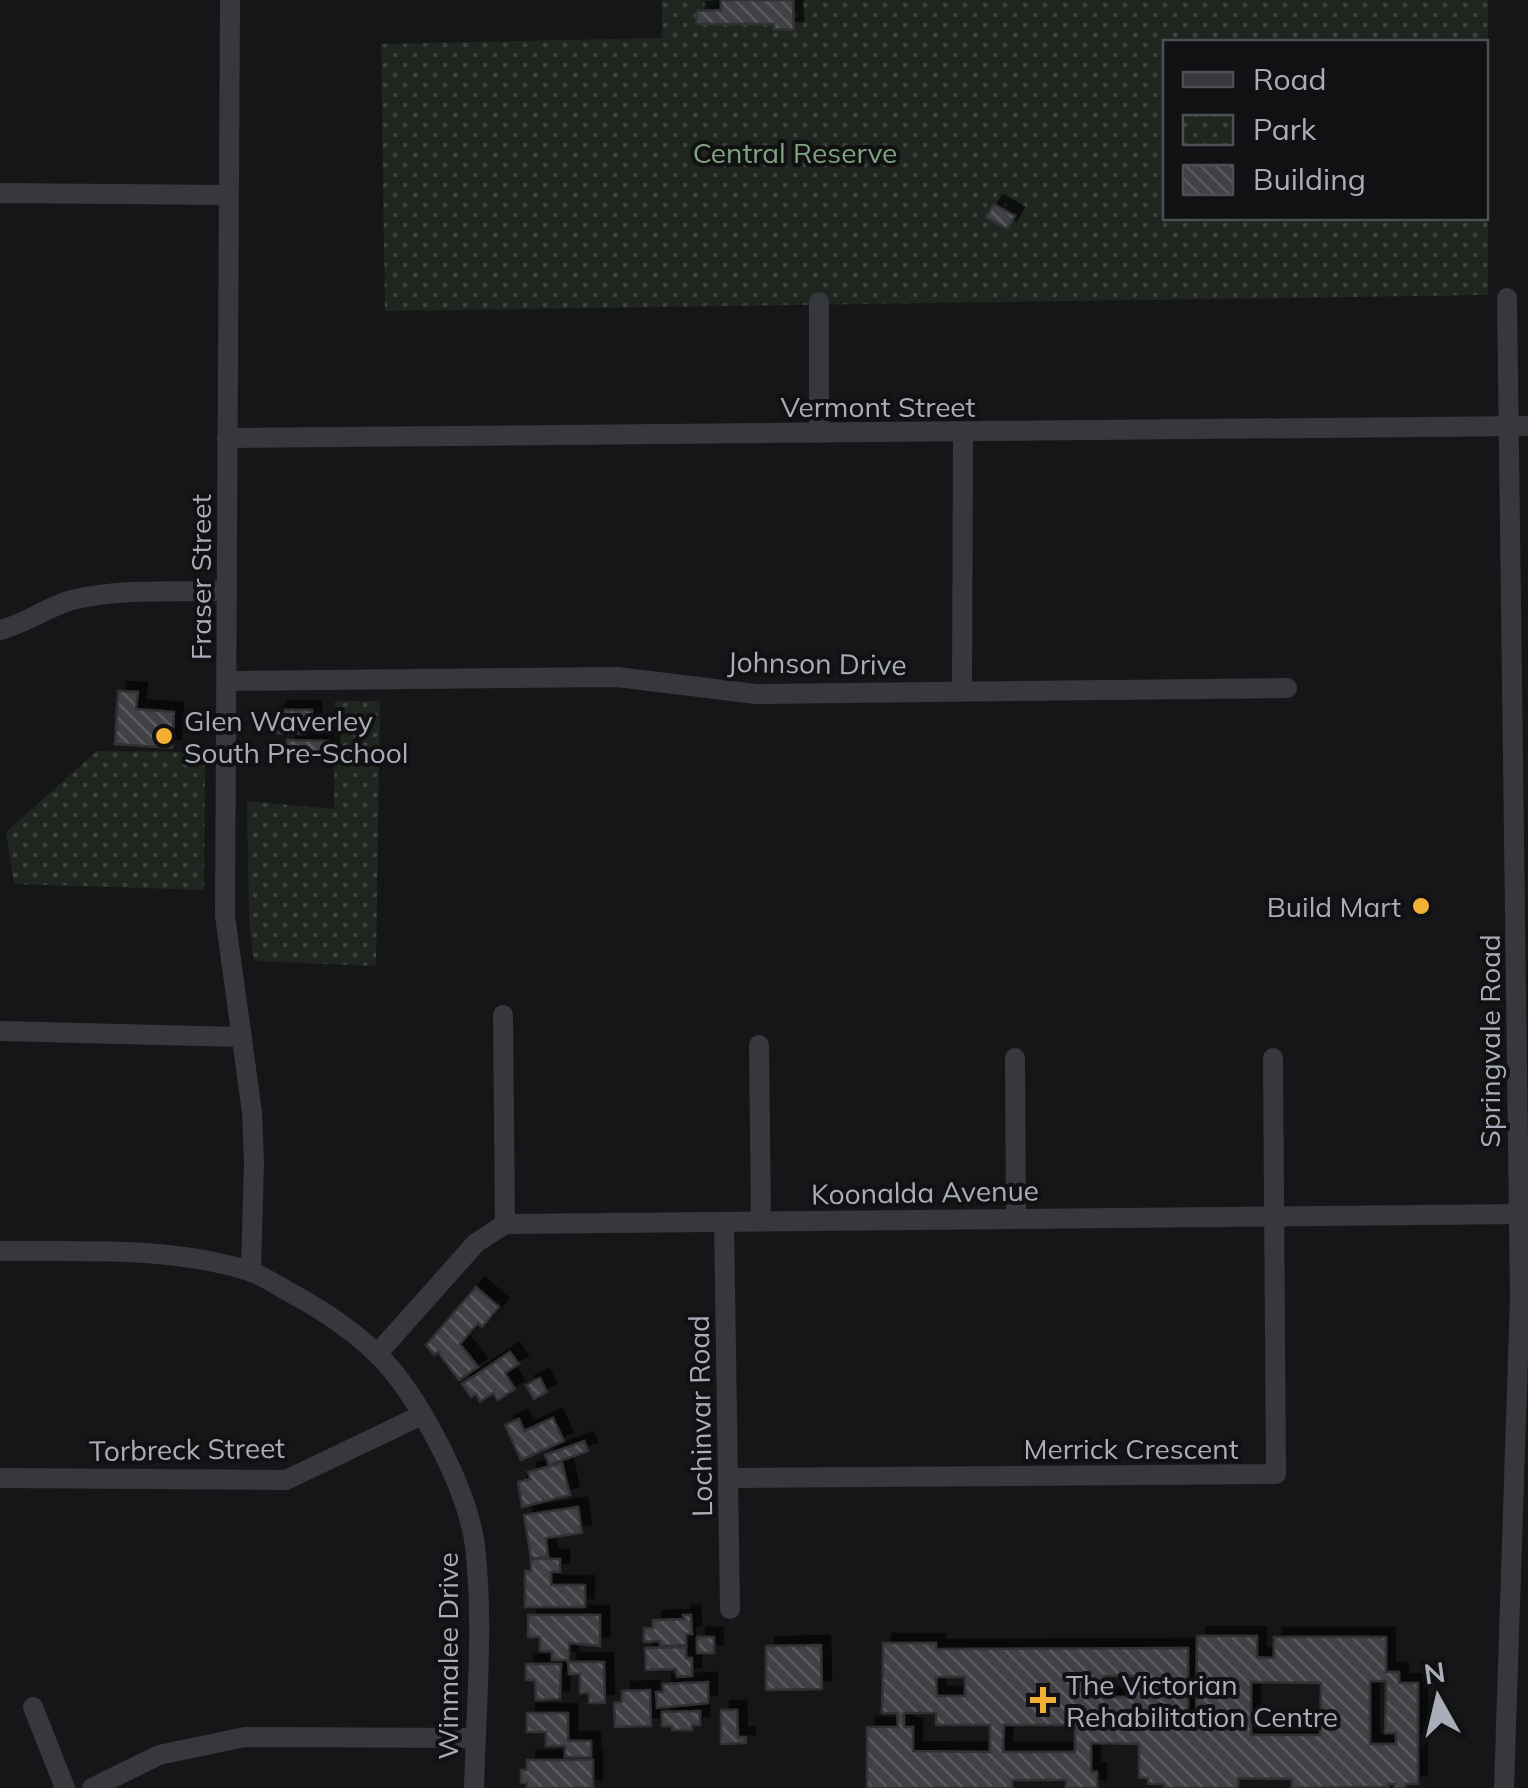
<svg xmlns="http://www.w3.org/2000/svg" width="1528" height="1788" font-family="Mulish,sans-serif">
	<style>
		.park { fill: url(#park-dots); fill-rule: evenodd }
		.building { fill: url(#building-back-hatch); stroke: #303034; stroke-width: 2.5; fill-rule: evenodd; filter: url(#shadow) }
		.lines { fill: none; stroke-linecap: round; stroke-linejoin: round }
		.minor { stroke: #37383d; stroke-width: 20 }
		.poi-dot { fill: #f2b134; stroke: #111113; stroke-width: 4 }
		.labels { text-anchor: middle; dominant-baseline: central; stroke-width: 8; stroke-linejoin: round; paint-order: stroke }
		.park-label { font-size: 28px; fill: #7fa381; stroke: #111113 }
		.street-label { font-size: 28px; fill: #a8adb8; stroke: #111113 }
		.poi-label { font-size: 28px; fill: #a8adb8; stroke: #111113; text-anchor: start }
	</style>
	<defs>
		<pattern id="park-dots" width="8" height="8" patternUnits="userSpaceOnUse" patternTransform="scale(2.5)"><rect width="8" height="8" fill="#1e261f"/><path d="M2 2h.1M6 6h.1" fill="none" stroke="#3c433d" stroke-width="1.8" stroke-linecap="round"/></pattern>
		<pattern id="building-back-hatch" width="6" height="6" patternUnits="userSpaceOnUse" patternTransform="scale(2.5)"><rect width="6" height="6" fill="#404145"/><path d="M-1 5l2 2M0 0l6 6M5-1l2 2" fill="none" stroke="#595a5e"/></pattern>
		<filter id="shadow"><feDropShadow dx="9" dy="-9" stdDeviation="0" flood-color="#0009"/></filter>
	</defs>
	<rect width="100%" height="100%" fill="#161618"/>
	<g class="park">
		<path d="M662 0H1488V295L385 311 381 44 662 38ZM1166 42H1486V218H1166Z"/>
		<path d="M335 701H380L376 966 254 961 249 921 247 801 334 809Z"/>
		<path d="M97 751 205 752 204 890 14 884 6 832Z"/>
	</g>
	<g class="building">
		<path d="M721 0H793L794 30 774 29V24H696L697 11 721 10Z"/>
		<path d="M994 204 1015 216 1007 229 986 217Z"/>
		<path d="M118 691 138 692 136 709 174 712 172 748 115 744Z"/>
		<path d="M280 710H312V728H305V734L271 733 272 718Z"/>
		<path d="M287 740 330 741V758H287Z"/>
		<path d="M476 1287 499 1307 482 1327 478 1323 460 1344 478 1367 459 1380 438 1352 434 1355 426 1345Z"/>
		<path d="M510 1352 519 1364 505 1373 515 1389 498 1400 493 1393 480 1402 476 1394 471 1397 462 1384Z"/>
		<path d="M540 1378 547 1392 534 1399 526 1385Z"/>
		<path d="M553 1418 564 1441 521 1460 505 1425 519 1419 524 1431Z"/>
		<path d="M584 1441 588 1451 549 1465 545 1455Z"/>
		<path d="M562 1463 570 1495 522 1507 518 1482 530 1479 528 1472Z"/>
		<path d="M578 1507 582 1533 546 1538 548 1557 531 1559 524 1515Z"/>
		<path d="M531 1559H560V1572H551V1585H585V1607H525V1571H531Z"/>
		<path d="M528 1615H600V1646L569 1643V1660H552V1651H540V1637H528Z"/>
		<path d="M683 1615H691L692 1634H686V1645L660 1646V1641L644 1642V1628H653V1620L684 1619Z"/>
		<path d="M1197 1636H1257V1657L1274 1658V1637H1386V1672H1399V1683H1418V1784H1406L1405 1788H1394L1395 1784H1388V1787L1292 1788V1779L1238 1778V1788H1164V1784H1148V1778H1139V1744L1091 1743V1772H1097V1788H1066V1780H1012V1788H867V1727H898L897 1713H882L883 1643H936V1649L1188 1648V1724H1196ZM1104 1676H1134V1697H1104ZM936 1677H965V1696H937ZM1370 1681H1386L1385 1733H1396V1744H1370ZM1251 1682 1321 1683 1320 1735H1251ZM904 1713H936V1725H990V1752L913 1751V1727H904ZM1004 1725H1075V1752H1003Z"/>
		<rect x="697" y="1637" width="17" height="16"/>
		<path d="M821 1645 822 1689 766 1690V1646Z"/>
		<path d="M686 1647V1658H692V1676L677 1677 676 1669 646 1670 645 1648Z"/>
		<path d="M568 1662H604L605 1703H589V1693H580V1674H569Z"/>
		<path d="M526 1664H561L560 1699 536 1700 535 1680H526Z"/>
		<path d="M708 1682V1703L657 1708 656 1692H663V1684Z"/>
		<path d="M650 1690 651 1726 615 1727 614 1703 622 1702V1691Z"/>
		<path d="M721 1710H737L738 1737H746V1743L721 1744Z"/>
		<path d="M700 1711V1725H692V1730H672V1726H662V1712Z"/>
		<path d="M527 1713H568V1741H591V1757H565V1746H546V1732H527Z"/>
		<path d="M527 1760H593V1788H527V1783H521V1770H527Z"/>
	</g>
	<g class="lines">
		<g class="minor">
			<path d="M230 0 225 916 252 1112 254 1162 251 1271"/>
			<path d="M0 193 229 195"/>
			<path d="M819 302V433"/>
			<path d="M227 438 1528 426"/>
			<path d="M0 630C25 624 47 607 72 600 122 588 175 592 227 591"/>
			<path d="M227 681 617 677 756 694 1287 688"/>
			<path d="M962 691 963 434"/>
			<path d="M503 1015 505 1224"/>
			<path d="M0 1031 241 1037"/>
			<path d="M759 1045 761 1221"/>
			<path d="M1015 1058 1016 1218"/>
			<path d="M724 1222 730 1609"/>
			<path d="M0 1251C82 1252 169 1246 249 1271 262 1275 276 1285 289 1292 319 1308 351 1329 376 1353 417 1391 468 1490 475 1546 484 1626 476 1707 474 1788"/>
			<path d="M377 1354 476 1243 505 1224 1528 1214"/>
			<path d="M0 1478 286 1480 422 1415"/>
			<path d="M729 1478 1276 1474 1273 1058"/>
			<path d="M33 1707 65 1788"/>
			<path d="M92 1788 159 1755 245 1737 476 1738"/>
			<path d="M1504 1788 1520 1297 1507 298"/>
		</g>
	</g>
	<g class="poi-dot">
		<circle cx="164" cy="736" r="10"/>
		<circle cx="1421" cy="906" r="10"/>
		<path d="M1038 1685h10v10h10v10h-10v10h-10v-10h-10v-10h10z"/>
	</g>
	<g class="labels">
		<g class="park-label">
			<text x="795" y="152">Central Reserve</text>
		</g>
		<g class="street-label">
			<text x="878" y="406">Vermont Street</text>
			<text transform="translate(200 577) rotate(-90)">Fraser Street</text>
			<text transform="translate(817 663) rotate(1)">Johnson Drive</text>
			<text transform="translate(1489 1041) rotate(-90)">Springvale Road</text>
			<text transform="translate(925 1192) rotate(-1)">Koonalda Avenue</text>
			<text transform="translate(700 1416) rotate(-91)">Lochinvar Road</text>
			<text x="1131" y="1448">Merrick Crescent</text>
			<text transform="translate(187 1449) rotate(-1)">Torbreck Street</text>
			<text transform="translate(447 1656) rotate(-90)">Winmalee Drive</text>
		</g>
		<g class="poi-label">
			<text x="184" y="720">Glen Waverley<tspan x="184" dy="32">South Pre-School</tspan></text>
			<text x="1401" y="906" text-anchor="end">Build Mart</text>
			<text x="1066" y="1684">The Victorian<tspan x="1066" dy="32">Rehabilitation Centre</tspan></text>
		</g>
	</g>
	<rect x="1163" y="40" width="325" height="180" fill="#111113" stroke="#4d4f55" stroke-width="2.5"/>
	<rect x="1183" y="72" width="50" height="15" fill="#37383d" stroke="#4d4f55" stroke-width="2.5"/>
	<text x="1253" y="90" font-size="30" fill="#a8adb8">Road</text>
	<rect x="1183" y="115" width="50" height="30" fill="url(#park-dots)" stroke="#4d4f55" stroke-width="2.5"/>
	<text x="1253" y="140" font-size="30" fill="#a8adb8">Park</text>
	<rect x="1183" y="165" width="50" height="30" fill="url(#building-back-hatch)" stroke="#4d4f55" stroke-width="2.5"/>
	<text x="1253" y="190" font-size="30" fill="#a8adb8">Building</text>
	<g transform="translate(1438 1698) rotate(352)" stroke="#111113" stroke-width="8" paint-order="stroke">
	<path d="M0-8L18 38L0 25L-18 38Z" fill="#a8adb8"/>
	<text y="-15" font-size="28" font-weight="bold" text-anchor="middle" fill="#a8adb8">N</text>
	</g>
</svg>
